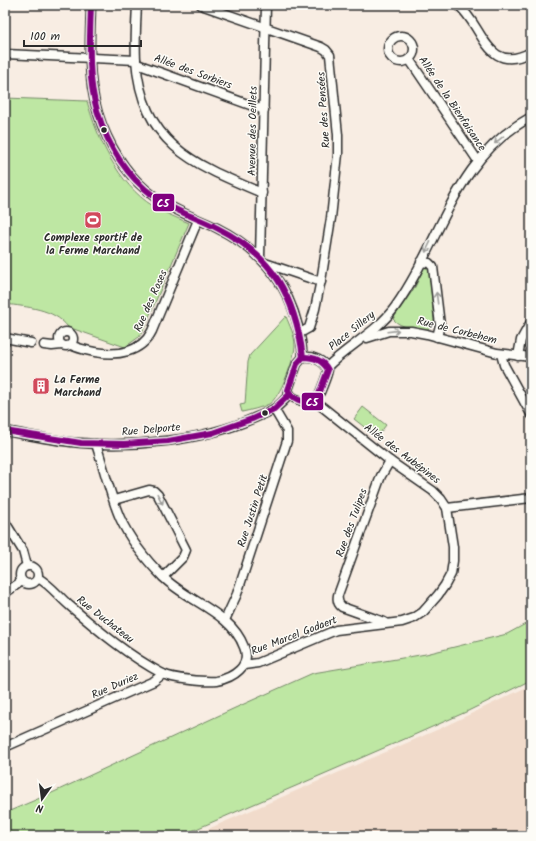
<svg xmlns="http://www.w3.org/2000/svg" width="536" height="841" font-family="Kalam,sans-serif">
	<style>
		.built { fill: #f1dbcb }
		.green { fill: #bee7a3; stroke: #748967 }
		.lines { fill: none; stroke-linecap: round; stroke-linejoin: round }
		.minor-casing { stroke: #2b2b2b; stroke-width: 11 }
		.minor { stroke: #fdfcf7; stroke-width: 8 }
		.bus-1-casing { stroke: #fdfcf7; stroke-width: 9 }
		.bus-1 { stroke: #81007f; stroke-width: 6 }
		.oneway { stroke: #9e9e9b }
		.bus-dot { fill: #2b2b2b; stroke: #fdfcf7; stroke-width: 1.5 }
		.labels { text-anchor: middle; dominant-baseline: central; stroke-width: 3; stroke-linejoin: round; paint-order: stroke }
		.street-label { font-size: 11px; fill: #2b2b2b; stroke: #fdfcf7 }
		.poi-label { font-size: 11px; font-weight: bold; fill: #2b2b2b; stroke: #fdfcf7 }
		.line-badge { stroke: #fdfcf7; stroke-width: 1.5 }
		.badge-label { font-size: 11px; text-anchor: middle; font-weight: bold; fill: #fff }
	</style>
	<rect width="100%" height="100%" fill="#f8ede3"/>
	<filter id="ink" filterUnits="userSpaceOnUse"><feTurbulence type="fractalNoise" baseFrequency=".025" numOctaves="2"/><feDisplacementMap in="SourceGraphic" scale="8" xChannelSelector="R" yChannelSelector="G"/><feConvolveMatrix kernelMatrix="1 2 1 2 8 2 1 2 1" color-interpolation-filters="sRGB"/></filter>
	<g filter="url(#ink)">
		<path class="built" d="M531 685V836H192L439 729Z"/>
		<g class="green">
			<path d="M5 98 87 101C97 138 118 184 153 206 164 213 177 218 189 223L143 331 139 337 125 347 68 327C53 308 27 307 5 304Z"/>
			<path d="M425 266 429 270 434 320 432 325 428 329C417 328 401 329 393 319L415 287Z"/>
			<path d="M286 316C289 325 295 335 295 345 295 358 280 398 269 404 261 408 251 410 242 412L240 405 245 404 248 362 250 355Z"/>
			<path d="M363 407 386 425 377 437 354 419Z"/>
			<path d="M531 621V680L466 712 414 735 180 836H5V813L54 792 235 708 313 673 426 654 507 634Z"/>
		</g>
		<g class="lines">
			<defs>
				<g id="minor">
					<path d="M91 5C90 47 86 84 102 125 113 153 130 179 155 197 174 211 196 218 217 228 271 255 298 298 303 357"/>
					<path d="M137 5C136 23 135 42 136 60 142 144 193 164 262 193"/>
					<path d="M201 5 321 47 326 50 330 55 338 135V154L331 218 322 275 315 309 309 328 300 333"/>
					<path d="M458 5C484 26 486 76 531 52"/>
					<circle cx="401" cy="49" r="13"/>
					<path d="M5 54 136 60"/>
					<path d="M409 59 478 161"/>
					<path d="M137 64 264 110"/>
					<path d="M260 257 266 5"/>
					<path d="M421 262 429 263 433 267 440 325 437 337"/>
					<path d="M265 263 321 282"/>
					<circle cx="66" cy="339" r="7"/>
					<path d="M5 338 31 343"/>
					<path d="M367 338 389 331H411L427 334 497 353 531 357"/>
					<path d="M44 345 52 346 62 345"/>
					<path d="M71 345C79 349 86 350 95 352 117 356 141 353 152 331L198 220"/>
					<path d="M501 354 504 365 531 414"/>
					<path d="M518 356 521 340 531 322"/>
					<path d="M303 357C313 356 325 361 328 370 327 375 325 380 323 385 318 399 315 406 299 400 293 398 290 396 288 390L297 364Z"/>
					<path d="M327 367C349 345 377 332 395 307 442 241 453 159 531 117"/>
					<path d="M5 431C30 435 55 441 81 443 136 447 201 441 252 419 259 416 267 413 274 409 280 405 285 399 290 394"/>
					<path d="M114 500 149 490 154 491 158 495 186 550 183 557 163 577"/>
					<path d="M447 508 531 498"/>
					<path d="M5 522 23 551 27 566"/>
					<circle cx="29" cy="575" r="9"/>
					<path d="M38 578C51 585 59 597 70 606 99 631 129 656 163 674 173 679 205 682 216 681 233 678 252 666 244 647 231 612 188 602 163 577 146 560 130 540 120 518 110 495 104 468 96 444"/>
					<path d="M5 593 22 581"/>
					<path d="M225 620 237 594 287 441V431L274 409"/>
					<path d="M384 622 342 607C338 604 337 600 338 595L381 476 390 461"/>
					<path d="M244 665 258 663 336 630 402 622 414 618 423 612 438 595 445 585 451 574 453 561V547L447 508 441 499 433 491 390 461 315 401"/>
					<path d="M5 747 154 681 163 674"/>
				</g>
			</defs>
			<use href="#minor" class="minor-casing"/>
			<use href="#minor" class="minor"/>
			<defs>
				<g id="bus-1">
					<path d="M91 5C90 40 87 76 97 110 107 144 126 176 155 197 173 211 196 217 217 228 273 256 295 296 303 357"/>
					<path d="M303 357C313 357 323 360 328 370L319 394 312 402C303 403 292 399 288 390L297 364Z"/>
					<path d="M5 431 81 443 124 444 168 441 212 433 252 419 274 409 290 394"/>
				</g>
			</defs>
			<use href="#bus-1" class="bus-1-casing"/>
			<use href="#bus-1" class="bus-1"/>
		</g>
		<defs><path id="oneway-shaft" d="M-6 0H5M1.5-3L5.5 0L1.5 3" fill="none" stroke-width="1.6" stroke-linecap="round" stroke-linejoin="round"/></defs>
		<g class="oneway">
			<use href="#oneway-shaft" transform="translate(499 140) rotate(140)"/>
			<use href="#oneway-shaft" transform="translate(428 247) rotate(116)"/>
			<use href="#oneway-shaft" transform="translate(437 298) rotate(-97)"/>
			<use href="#oneway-shaft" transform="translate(393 331) rotate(-7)"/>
			<use href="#oneway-shaft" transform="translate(160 499) rotate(62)"/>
		</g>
	</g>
	<defs>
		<symbol id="stadium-square" viewBox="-11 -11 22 22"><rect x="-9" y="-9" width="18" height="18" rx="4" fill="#d1495b" stroke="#fdfcf7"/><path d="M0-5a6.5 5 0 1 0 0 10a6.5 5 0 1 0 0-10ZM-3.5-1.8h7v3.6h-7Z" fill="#fff"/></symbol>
		<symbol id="building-square" viewBox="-11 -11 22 22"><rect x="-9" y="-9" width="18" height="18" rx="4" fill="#d1495b" stroke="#fdfcf7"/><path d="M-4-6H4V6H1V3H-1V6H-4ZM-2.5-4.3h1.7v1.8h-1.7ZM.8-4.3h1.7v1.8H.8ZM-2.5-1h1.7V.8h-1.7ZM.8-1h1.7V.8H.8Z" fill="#fff"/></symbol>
	</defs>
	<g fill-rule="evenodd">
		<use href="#stadium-square" x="83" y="210" width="20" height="20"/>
		<use href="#building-square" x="31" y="376" width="20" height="20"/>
	</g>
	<g class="bus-dot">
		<circle cx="104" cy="130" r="3.5"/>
		<circle cx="265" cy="413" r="3.5"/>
	</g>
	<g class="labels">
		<g class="street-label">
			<text transform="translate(193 72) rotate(20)">Allée des Sorbiers</text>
			<text transform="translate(452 104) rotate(56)">Allée de la Bienfaisance</text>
			<text transform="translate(324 110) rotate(-94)">Rue des Pensées</text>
			<text transform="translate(253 131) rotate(-89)">Avenue des Oeillets</text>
			<text transform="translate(151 301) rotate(-66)">Rue des Roses</text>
			<text transform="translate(352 331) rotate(-39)">Place Sillery</text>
			<text transform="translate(457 331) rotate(14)">Rue de Corbehem</text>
			<text transform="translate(151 430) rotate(-5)">Rue Delporte</text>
			<text transform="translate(402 454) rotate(37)">Allée des Aubépines</text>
			<text transform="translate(253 511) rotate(-72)">Rue Justin Petit</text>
			<text transform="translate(352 523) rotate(-70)">Rue des Tulipes</text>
			<text transform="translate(105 620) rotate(38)">Rue Duchateau</text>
			<text transform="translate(294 636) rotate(-21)">Rue Marcel Godaert</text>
			<text transform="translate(115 686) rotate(-24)">Rue Duriez</text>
		</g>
		<g class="poi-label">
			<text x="93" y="238">Complexe sportif de<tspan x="93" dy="13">la Ferme Marchand</tspan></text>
			<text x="54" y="380" text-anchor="start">La Ferme<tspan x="54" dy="13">Marchand</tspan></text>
		</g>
	</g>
	<g class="line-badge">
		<rect x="152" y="193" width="23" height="19" rx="4" fill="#81007f"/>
		<rect x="301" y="392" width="23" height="19" rx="4" fill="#81007f"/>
	</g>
	<g class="badge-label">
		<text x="163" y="207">C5</text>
		<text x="312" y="406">C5</text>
	</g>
	<rect width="536" height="841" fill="none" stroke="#fdfcf7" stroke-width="20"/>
	<rect x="10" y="10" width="516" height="821" fill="none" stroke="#2b2b2b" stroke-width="1.5" filter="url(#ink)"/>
	<g transform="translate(42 799) rotate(194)" stroke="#fdfcf7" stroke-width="3" paint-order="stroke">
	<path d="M0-3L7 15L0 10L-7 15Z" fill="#2b2b2b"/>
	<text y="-6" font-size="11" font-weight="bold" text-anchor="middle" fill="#2b2b2b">N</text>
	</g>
	<path d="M24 40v6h117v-6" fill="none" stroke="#2b2b2b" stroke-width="2"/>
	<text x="30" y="40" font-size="12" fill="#2b2b2b" stroke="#fdfcf7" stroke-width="3" paint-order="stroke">100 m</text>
</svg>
